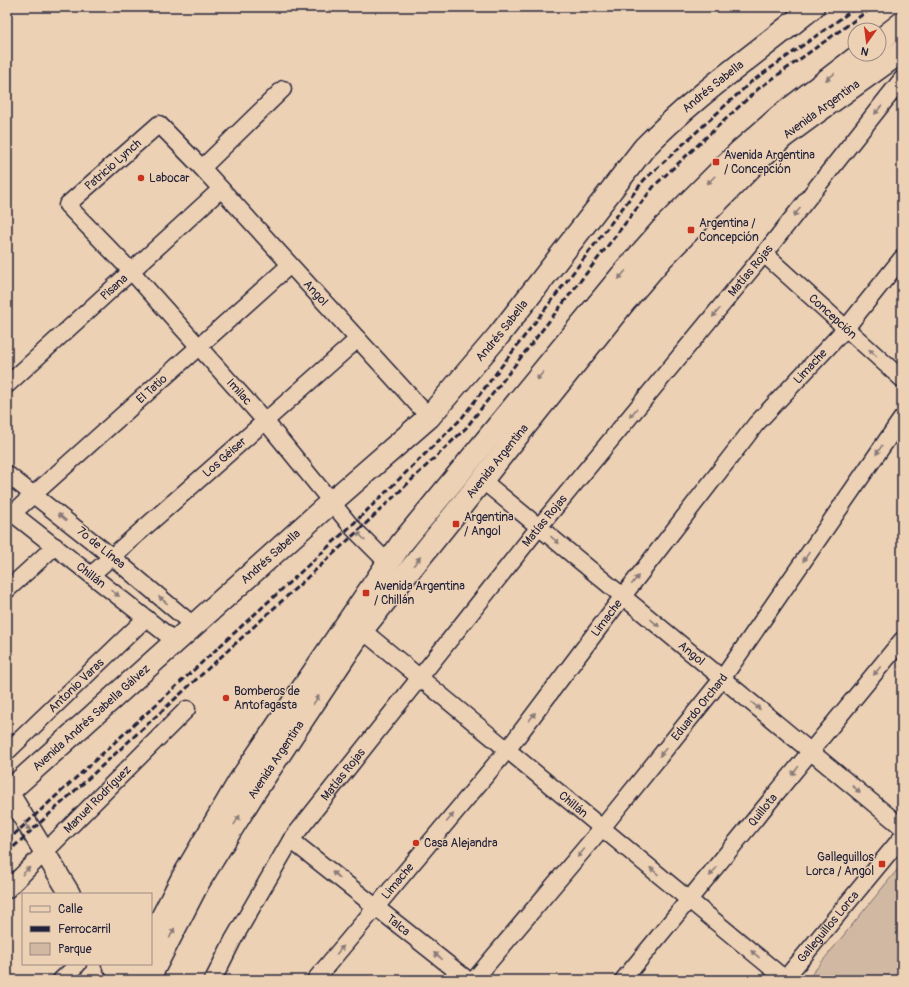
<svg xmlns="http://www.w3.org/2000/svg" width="909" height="987" font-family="Pangolin,sans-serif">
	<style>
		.green { fill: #d0b8a3; stroke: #796d6f }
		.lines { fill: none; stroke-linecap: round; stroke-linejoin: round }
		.minor-casing { stroke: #22223b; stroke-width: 19 }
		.tertiary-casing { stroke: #22223b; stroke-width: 23 }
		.secondary-casing { stroke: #22223b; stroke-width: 25 }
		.primary-casing { stroke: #22223b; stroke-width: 25 }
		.minor { stroke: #edd1b4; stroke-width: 16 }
		.tertiary { stroke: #edd1b4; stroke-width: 20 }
		.secondary { stroke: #edd1b4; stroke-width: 22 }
		.primary { stroke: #edd1b4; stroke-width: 22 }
		.rail { stroke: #22223b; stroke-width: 3; stroke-dasharray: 6 3; stroke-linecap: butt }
		.oneway { fill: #887a78 }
		.poi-dot { fill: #c8321e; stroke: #edd1b4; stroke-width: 1.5 }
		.labels { text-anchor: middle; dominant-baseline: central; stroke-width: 3; stroke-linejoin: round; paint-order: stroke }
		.street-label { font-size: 12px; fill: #22223b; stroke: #edd1b4 }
		.poi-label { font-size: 12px; fill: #22223b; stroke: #edd1b4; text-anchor: start }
	</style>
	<rect width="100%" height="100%" fill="#edd1b4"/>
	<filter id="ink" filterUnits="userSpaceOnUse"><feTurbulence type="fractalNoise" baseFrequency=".025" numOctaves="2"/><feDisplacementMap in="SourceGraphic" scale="8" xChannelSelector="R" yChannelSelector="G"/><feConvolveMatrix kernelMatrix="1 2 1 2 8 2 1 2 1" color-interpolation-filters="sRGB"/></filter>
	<g filter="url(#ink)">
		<path class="green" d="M902 864V980H807Z"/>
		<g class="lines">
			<defs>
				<g id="minor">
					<path d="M202 168 283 89"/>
					<path id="s1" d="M764 254 902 379"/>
					<path id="s2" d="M7 385 221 189"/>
					<path d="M7 474 111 556 193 625"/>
					<path id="s3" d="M482 480 902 827"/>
					<path id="s4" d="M7 509 175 641"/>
					<path id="s5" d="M13 513 290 265"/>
					<path id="s6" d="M390 573 388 565 380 555 351 526 266 422 132 272 67 205 159 124 202 168 429 417"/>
					<path id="s7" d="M91 575 358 339"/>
					<path d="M7 590 55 546"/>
					<path id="s8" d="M362 630 785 979"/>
					<path id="s9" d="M7 752 146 618"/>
					<path id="s10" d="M291 840 468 980"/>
					<path id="s11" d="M7 890 187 709"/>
					<path d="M61 980 78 964"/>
					<path id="s12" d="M213 980 233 940 291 840 539 527 764 254 902 79"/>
					<path id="s13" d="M315 980 508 749 623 596 756 424 846 328 902 258"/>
					<path id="s14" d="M474 980 602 828 722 679 902 418"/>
					<path id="s15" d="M623 980 902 640"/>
					<path id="s16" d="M784 980 902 837"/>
				</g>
				<g id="tertiary">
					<path d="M8 792 70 894"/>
					<path d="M112 964 122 980"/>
				</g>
				<g id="secondary">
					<path id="s17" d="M7 793 320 512 429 417 499 335 644 148C695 95 756 54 813 7"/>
				</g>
				<g id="primary">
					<path d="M879 41 902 23"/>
					<path d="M151 939 183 877 239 782 401 544 622 275 665 226 739 152 779 117 861 54"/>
					<path d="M130 980 138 964"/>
					<path id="s18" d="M148 980 198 883 255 791 362 630 626 300 662 258 756 162 783 137 813 115 902 51"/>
				</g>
			</defs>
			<use href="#minor" class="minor-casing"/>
			<use href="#tertiary" class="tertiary-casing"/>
			<use href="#secondary" class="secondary-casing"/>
			<use href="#primary" class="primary-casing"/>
			<use href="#minor" class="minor"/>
			<use href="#tertiary" class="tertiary"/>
			<use href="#secondary" class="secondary"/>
			<use href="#primary" class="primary"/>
			<g class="rail">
				<path d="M7 841 351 526 461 419 644 180 751 82 857 7"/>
				<path d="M7 853 357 532 466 428 655 185 758 89 873 7"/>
			</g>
		</g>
		<defs><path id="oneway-solid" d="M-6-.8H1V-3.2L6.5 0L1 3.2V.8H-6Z"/></defs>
		<g class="oneway">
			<use href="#oneway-solid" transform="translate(830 77) rotate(143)"/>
			<use href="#oneway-solid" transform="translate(878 110) rotate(128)"/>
			<use href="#oneway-solid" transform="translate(711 180) rotate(135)"/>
			<use href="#oneway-solid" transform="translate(797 212) rotate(128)"/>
			<use href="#oneway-solid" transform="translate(622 275) rotate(130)"/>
			<use href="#oneway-solid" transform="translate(716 313) rotate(130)"/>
			<use href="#oneway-solid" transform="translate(873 353) rotate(-138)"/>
			<use href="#oneway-solid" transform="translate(540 376) rotate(129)"/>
			<use href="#oneway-solid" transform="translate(633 413) rotate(130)"/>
			<use href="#oneway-solid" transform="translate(879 450) rotate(124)"/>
			<use href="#oneway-solid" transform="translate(62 517) rotate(-141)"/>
			<use href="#oneway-solid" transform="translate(361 536) rotate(-135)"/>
			<use href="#oneway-solid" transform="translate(555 540) rotate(40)"/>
			<use href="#oneway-solid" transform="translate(806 557) rotate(124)"/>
			<use href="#oneway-solid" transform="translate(417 561) rotate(-51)"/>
			<use href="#oneway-solid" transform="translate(635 580) rotate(-52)"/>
			<use href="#oneway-solid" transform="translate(115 593) rotate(38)"/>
			<use href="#oneway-solid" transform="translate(163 600) rotate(-140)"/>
			<use href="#oneway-solid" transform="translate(655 623) rotate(40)"/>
			<use href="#oneway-solid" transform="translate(877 671) rotate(129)"/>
			<use href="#oneway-solid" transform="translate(316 700) rotate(-56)"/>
			<use href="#oneway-solid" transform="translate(756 706) rotate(40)"/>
			<use href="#oneway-solid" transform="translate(532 717) rotate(-53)"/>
			<use href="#oneway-solid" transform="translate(663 752) rotate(129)"/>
			<use href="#oneway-solid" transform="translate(795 771) rotate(129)"/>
			<use href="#oneway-solid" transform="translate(856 789) rotate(40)"/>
			<use href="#oneway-solid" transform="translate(450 818) rotate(-50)"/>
			<use href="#oneway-solid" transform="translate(237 820) rotate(-58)"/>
			<use href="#oneway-solid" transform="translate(27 826) rotate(58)"/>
			<use href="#oneway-solid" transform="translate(581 853) rotate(130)"/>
			<use href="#oneway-solid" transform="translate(26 871) rotate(-45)"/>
			<use href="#oneway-solid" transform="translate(654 871) rotate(-140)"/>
			<use href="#oneway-solid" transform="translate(713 872) rotate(129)"/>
			<use href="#oneway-solid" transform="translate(336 875) rotate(-142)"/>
			<use href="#oneway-solid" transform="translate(172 933) rotate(-63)"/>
			<use href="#oneway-solid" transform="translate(340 950) rotate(-50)"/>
			<use href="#oneway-solid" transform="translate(755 954) rotate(-140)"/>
			<use href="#oneway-solid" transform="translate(438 956) rotate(-142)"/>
		</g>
	</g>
	<g class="poi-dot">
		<rect x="712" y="158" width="8" height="8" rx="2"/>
		<circle cx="141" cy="178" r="4"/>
		<rect x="687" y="226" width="8" height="8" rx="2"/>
		<rect x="452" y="520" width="8" height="8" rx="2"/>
		<rect x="362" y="589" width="8" height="8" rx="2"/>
		<circle cx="226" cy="698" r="4"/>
		<circle cx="416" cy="843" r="4"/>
		<rect x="878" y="860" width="8" height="8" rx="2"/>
	</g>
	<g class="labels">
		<g class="street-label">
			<text stroke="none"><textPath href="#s17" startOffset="1002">Andrés Sabella</textPath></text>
			<text stroke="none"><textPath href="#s18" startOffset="1107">Avenida Argentina</textPath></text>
			<text stroke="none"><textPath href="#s6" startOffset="552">Patricio Lynch</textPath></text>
			<text stroke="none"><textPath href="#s12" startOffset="892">Matías Rojas</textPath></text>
			<text stroke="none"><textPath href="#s2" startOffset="145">Pisana</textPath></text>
			<text stroke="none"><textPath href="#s6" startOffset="844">Angol</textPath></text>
			<text stroke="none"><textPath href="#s1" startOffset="93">Concepción</textPath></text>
			<text stroke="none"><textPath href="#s17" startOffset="678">Andrés Sabella</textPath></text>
			<text stroke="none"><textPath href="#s13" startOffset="789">Limache</textPath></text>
			<text stroke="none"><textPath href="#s5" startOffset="186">El Tatio</textPath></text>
			<text transform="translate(239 392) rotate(48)">Imilac</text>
			<text stroke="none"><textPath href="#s7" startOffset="178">Los Géiser</textPath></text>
			<text stroke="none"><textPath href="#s18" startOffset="627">Avenida Argentina</textPath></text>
			<text stroke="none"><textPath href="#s12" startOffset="568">Matías Rojas</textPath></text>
			<text transform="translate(101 548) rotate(39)">7º de Línea</text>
			<text stroke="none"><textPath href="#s17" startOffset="354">Andrés Sabella</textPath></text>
			<text stroke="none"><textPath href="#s4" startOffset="107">Chillán</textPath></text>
			<text stroke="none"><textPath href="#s13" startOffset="465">Limache</textPath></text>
			<text stroke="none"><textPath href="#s3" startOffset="272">Angol</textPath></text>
			<text stroke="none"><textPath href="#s9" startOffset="96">Antonio Varas</textPath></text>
			<text stroke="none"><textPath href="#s14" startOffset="354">Eduardo Orchard</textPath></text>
			<text stroke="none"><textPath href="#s17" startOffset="113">Avenida Andrés Sabella Gálvez</textPath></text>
			<text stroke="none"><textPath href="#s18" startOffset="255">Avenida Argentina</textPath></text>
			<text stroke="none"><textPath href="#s12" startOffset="244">Matías Rojas</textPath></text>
			<text stroke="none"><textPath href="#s11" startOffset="128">Manuel Rodríguez</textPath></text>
			<text stroke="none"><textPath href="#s8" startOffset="274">Chillán</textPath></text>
			<text stroke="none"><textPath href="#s15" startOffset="220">Quillota</textPath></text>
			<text stroke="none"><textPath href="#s13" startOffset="129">Limache</textPath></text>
			<text stroke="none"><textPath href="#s10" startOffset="137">Talca</textPath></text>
			<text stroke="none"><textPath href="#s16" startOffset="69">Galleguillos Lorca</textPath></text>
		</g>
		<g class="poi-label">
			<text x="724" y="155">Avenida Argentina<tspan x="724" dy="14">/ Concepción</tspan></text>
			<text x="149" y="178">Labocar</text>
			<text x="699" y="223">Argentina /<tspan x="699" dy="14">Concepción</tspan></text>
			<text x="464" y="517">Argentina<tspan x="464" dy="14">/ Angol</tspan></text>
			<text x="374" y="586">Avenida Argentina<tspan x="374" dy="14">/ Chillán</tspan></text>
			<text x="234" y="691">Bomberos de<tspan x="234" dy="14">Antofagasta</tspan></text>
			<text x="424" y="843">Casa Alejandra</text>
			<text x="874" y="857" text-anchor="end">Galleguillos<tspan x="874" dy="14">Lorca / Angol</tspan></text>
		</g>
	</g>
	<rect width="909" height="987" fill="none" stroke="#edd1b4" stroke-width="24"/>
	<rect x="12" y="12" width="885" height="963" fill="none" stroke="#22223b" stroke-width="1.5" filter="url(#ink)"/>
	<rect x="22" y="893" width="130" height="72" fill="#edd1b4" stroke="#9c8b84"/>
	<rect x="30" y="906" width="20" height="6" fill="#edd1b4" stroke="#9c8b84"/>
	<text x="58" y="913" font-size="12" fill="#22223b">Calle</text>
	<rect x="30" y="926" width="20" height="6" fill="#22223b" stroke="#9c8b84"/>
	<text x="58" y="933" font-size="12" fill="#22223b">Ferrocarril</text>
	<rect x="30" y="943" width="20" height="12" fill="#d0b8a3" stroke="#9c8b84"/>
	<text x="58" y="953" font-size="12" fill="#22223b">Parque</text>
	<g transform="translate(867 42) rotate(194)"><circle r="19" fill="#edd1b4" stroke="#9c8b84"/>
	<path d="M0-3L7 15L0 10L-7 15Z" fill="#c8321e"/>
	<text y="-6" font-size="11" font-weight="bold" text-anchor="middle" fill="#22223b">N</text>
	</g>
</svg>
